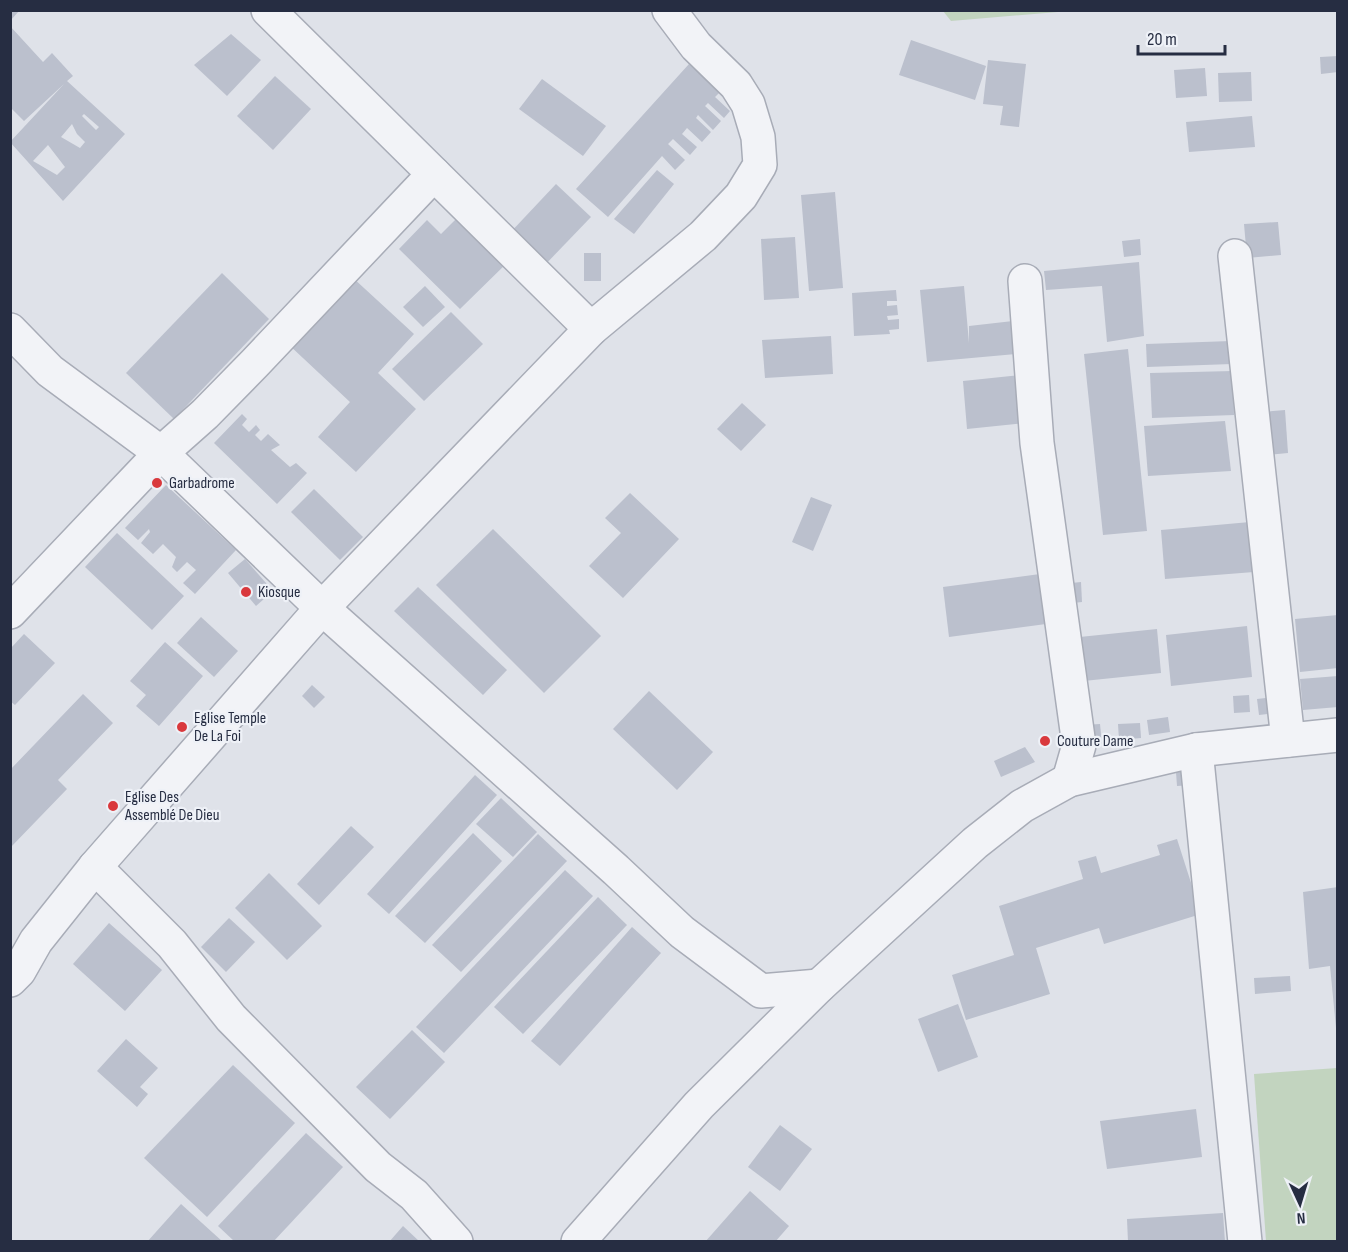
<svg xmlns="http://www.w3.org/2000/svg" width="1348" height="1252" font-family="'Sofia Sans Condensed',sans-serif">
	<style>
		.green { fill: #c2d4bf }
		.building { fill: #bbc0cd; fill-rule: evenodd }
		.lines { fill: none; stroke-linecap: round; stroke-linejoin: round }
		.minor-casing { stroke: #a8acb7; stroke-width: 36 }
		.minor { stroke: #f2f3f7; stroke-width: 33 }
		.poi-dot { fill: #d9393d; stroke: #eef1f7; stroke-width: 2 }
		.labels { text-anchor: middle; dominant-baseline: central; stroke-width: 4.5; stroke-linejoin: round; paint-order: stroke }
		.poi-label { font-size: 16px; fill: #262d42; stroke: #eef1f7; text-anchor: start }
	</style>
	<rect width="100%" height="100%" fill="#dfe2e9"/>
	<g class="green">
		<path d="M943 11H1070L951 21Z"/>
		<path d="M1337 1068V1241H1266L1254 1074Z"/>
	</g>
	<g class="building">
		<path d="M10 10H20L10 21Z"/>
		<path d="M10 26 43 62 52 53 73 76 67 81 125 134 63 201 10 142 64 84 24 121 10 107ZM84 114 99 127 96 130 82 116ZM72 124 77 134 85 142 80 148 61 137ZM48 145 65 167 57 175 33 161Z"/>
		<path d="M231 34 261 60 227 96 194 65Z"/>
		<path d="M911 40 986 66 975 100 899 75Z"/>
		<path d="M1338 56V72L1321 74 1320 57Z"/>
		<path d="M988 60 1026 64 1019 127 1000 125 1003 106 983 104Z"/>
		<path d="M689 64 720 92 715 97 730 111 724 118 708 103 705 106 721 121 713 130 698 115 696 118 711 132 702 142 687 128 682 134 697 147 690 155 673 139 668 144 685 160 675 170 662 156 608 217 576 189Z"/>
		<path d="M1205 68 1207 96 1176 98 1174 70Z"/>
		<path d="M1251 72 1252 101 1219 102 1218 73Z"/>
		<path d="M275 76 311 109 273 150 237 116Z"/>
		<path d="M542 79 606 126 583 156 519 109Z"/>
		<path d="M1252 116 1255 147 1189 152 1186 122Z"/>
		<path d="M657 170 674 184 634 234 614 219Z"/>
		<path d="M556 184 591 217 541 269 506 237Z"/>
		<path d="M835 192 843 288 809 291 801 195Z"/>
		<path d="M454 194 515 255 460 309 399 249 427 220 441 234 456 219 443 206Z"/>
		<path d="M1278 222 1281 255 1247 258 1244 224Z"/>
		<path d="M795 237 799 298 764 300 761 239Z"/>
		<path d="M1140 239 1141 255 1124 257 1122 241Z"/>
		<rect x="584" y="253" width="17" height="28"/>
		<path d="M1139 262 1144 336 1107 342 1102 286 1046 290 1044 271Z"/>
		<path d="M222 273 269 319 174 419 126 373Z"/>
		<path d="M352 277 414 334 378 373 416 409 356 472 318 437 350 402 288 344Z"/>
		<path d="M425 286 445 307 423 327 403 307Z"/>
		<path d="M964 286 969 343V326L1013 321 1016 354 927 362 920 290Z"/>
		<path d="M896 290 897 301H887V306L897 305 898 315 887 316 888 320 899 319V329L889 330 890 334 854 336 852 293Z"/>
		<path d="M451 312 483 344 424 401 392 369Z"/>
		<path d="M831 336 833 374 765 378 762 340Z"/>
		<path d="M1231 341 1232 364 1147 367 1146 344Z"/>
		<path d="M1128 349 1147 531 1103 535 1084 354Z"/>
		<path d="M1233 371 1234 415 1152 418 1150 373Z"/>
		<path d="M1020 375 1025 423 967 429 963 381Z"/>
		<path d="M742 403 766 425 741 451 717 429Z"/>
		<path d="M1285 410 1288 453 1266 455 1263 412Z"/>
		<path d="M242 414 247 419 242 425 249 432 256 425 260 430 255 435 261 441 268 434 280 445 271 450 290 467 296 463 307 473 277 504 214 443Z"/>
		<path d="M1225 421 1231 471 1148 476 1144 426Z"/>
		<path d="M166 485 236 550 195 594 183 583 196 570 187 562 177 572 172 567 176 557 163 544 153 554 141 543 150 532 149 529 138 540 125 528Z"/>
		<path d="M314 489 363 537 340 560 291 512Z"/>
		<path d="M630 493 679 539 623 598 589 566 621 533 605 518Z"/>
		<path d="M811 497 832 505 813 551 792 542Z"/>
		<path d="M1250 522 1254 572 1165 579 1161 530Z"/>
		<path d="M493 529 601 636 544 693 436 585Z"/>
		<path d="M117 533 184 596 152 630 85 567Z"/>
		<path d="M245 559 273 591 256 606 228 573Z"/>
		<path d="M1040 574 1046 624 949 637 943 587Z"/>
		<path d="M1081 582 1082 602 1065 604 1062 584Z"/>
		<path d="M418 587 507 670 483 695 394 611Z"/>
		<path d="M1338 615V668L1300 672 1295 619Z"/>
		<path d="M201 617 238 651 214 677 177 643Z"/>
		<path d="M1247 626 1252 677 1171 686 1166 635Z"/>
		<path d="M1157 629 1161 673 1074 682 1070 638Z"/>
		<path d="M24 634 55 663 15 705 10 701V649Z"/>
		<path d="M165 642 203 676 159 726 136 706 146 695 130 681Z"/>
		<path d="M1338 676V707L1303 710 1300 679Z"/>
		<path d="M312 685 325 697 314 708 302 696Z"/>
		<path d="M649 691 713 752 677 790 613 729Z"/>
		<path d="M83 694 113 723 58 780 67 789 10 848V770Z"/>
		<path d="M1249 695 1250 712 1234 713 1233 696Z"/>
		<path d="M1273 697 1275 713 1259 715 1257 699Z"/>
		<path d="M1168 717 1170 732 1149 735 1147 720Z"/>
		<path d="M1140 723 1141 738 1119 740 1118 724Z"/>
		<path d="M1100 724 1102 744 1085 746 1083 725Z"/>
		<path d="M1025 747 1035 762 1001 777 994 761Z"/>
		<path d="M1191 771 1192 785 1177 786 1176 772Z"/>
		<path d="M475 775 497 795 389 914 367 894Z"/>
		<path d="M501 798 537 832 513 857 476 824Z"/>
		<path d="M351 826 374 847 319 905 297 884Z"/>
		<path d="M473 833 502 861 425 943 395 916Z"/>
		<path d="M538 834 567 861 461 972 432 945Z"/>
		<path d="M1177 839 1201 914 1104 944 1099 928 1036 948 1050 994 966 1020 952 975 1014 955 999 906 1083 879 1078 861 1096 856 1101 873 1160 855 1157 845Z"/>
		<path d="M565 870 593 896 444 1053 416 1027Z"/>
		<path d="M269 873 322 926 287 960 235 908Z"/>
		<path d="M1338 887V1028H1336L1330 966 1309 969 1303 892Z"/>
		<path d="M598 897 627 925 523 1034 494 1007Z"/>
		<path d="M229 918 255 942 226 972 201 947Z"/>
		<path d="M109 923 162 970 125 1011 73 964Z"/>
		<path d="M632 927 661 953 560 1066 531 1041Z"/>
		<path d="M1290 976 1291 991 1255 994 1254 978Z"/>
		<path d="M958 1004 978 1057 938 1072 918 1019Z"/>
		<path d="M412 1030 445 1062 390 1119 356 1087Z"/>
		<path d="M126 1039 158 1068 140 1087 148 1094 137 1107 97 1071Z"/>
		<path d="M233 1065 295 1123 207 1217 144 1158Z"/>
		<path d="M1196 1109 1202 1157 1107 1169 1100 1121Z"/>
		<path d="M780 1125 812 1149 780 1191 748 1167Z"/>
		<path d="M306 1133 343 1167 273 1242H235L218 1226Z"/>
		<path d="M750 1191 789 1226 775 1242H705Z"/>
		<path d="M181 1204 223 1242H147Z"/>
		<path d="M1223 1213 1225 1242H1128L1127 1219Z"/>
		<path d="M403 1226 420 1242H389Z"/>
	</g>
	<g class="lines">
		<defs>
			<g id="minor">
				<path d="M268 10 591 329"/>
				<path d="M1235 256 1288 740"/>
				<path d="M1025 281 1037 443 1079 745 1069 780"/>
				<path d="M10 330 50 371 161 453 322 608 616 870 682 932 761 991 819 986"/>
				<path d="M10 612 161 453 205 414 255 363 434 174"/>
				<path d="M1196 750 1245 1242"/>
				<path d="M95 867 172 944 231 1018 378 1167 414 1195 456 1242"/>
				<path d="M10 980 19 971 36 941 95 867 322 608 591 329 703 236 741 196 760 165 758 137 748 104 736 85 696 46 669 10"/>
				<path d="M578 1242 699 1105 819 986 975 843 1022 806 1069 780 1196 750 1338 735"/>
			</g>
		</defs>
		<use href="#minor" class="minor-casing"/>
		<use href="#minor" class="minor"/>
	</g>
	<g class="poi-dot">
		<circle cx="157" cy="483" r="6"/>
		<circle cx="246" cy="592" r="6"/>
		<circle cx="182" cy="727" r="6"/>
		<circle cx="1045" cy="741" r="6"/>
		<circle cx="113" cy="806" r="6"/>
	</g>
	<g class="labels">
		<g class="poi-label">
			<text x="169" y="483">Garbadrome</text>
			<text x="258" y="592">Kiosque</text>
			<text x="194" y="718">Eglise Temple<tspan x="194" dy="18">De La Foi</tspan></text>
			<text x="1057" y="741">Couture Dame</text>
			<text x="125" y="797">Eglise Des<tspan x="125" dy="18">Assemblé De Dieu</tspan></text>
		</g>
	</g>
	<rect width="1348" height="1252" fill="none" stroke="#262d42" stroke-width="24"/>
	<g transform="translate(1300 1204) rotate(176)" stroke="#eef1f7" stroke-width="4.5" paint-order="stroke">
	<path d="M0-4.5L10 22L0 15L-10 22Z" fill="#262d42"/>
	<text y="-9" font-size="16" font-weight="bold" text-anchor="middle" fill="#262d42">N</text>
	</g>
	<path d="M1138 45v9h87v-9" fill="none" stroke="#262d42" stroke-width="3"/>
	<text x="1147" y="45" font-size="18" fill="#262d42" stroke="#eef1f7" stroke-width="4.5" paint-order="stroke">20 m</text>
</svg>
